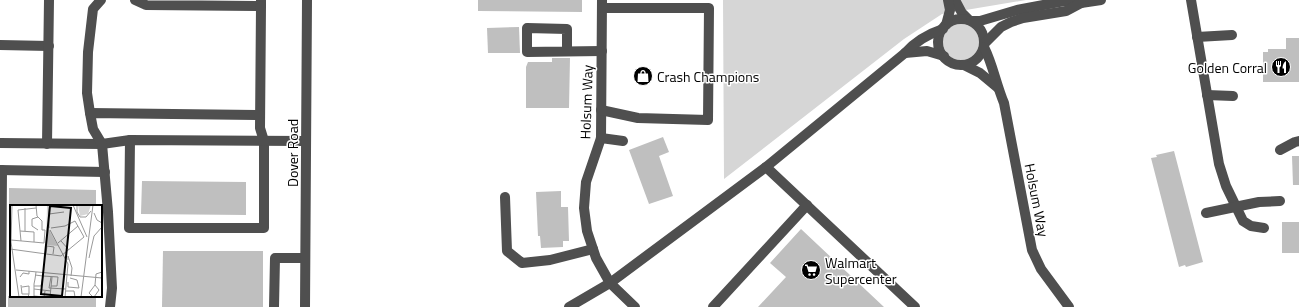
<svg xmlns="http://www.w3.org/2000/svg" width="1299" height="307" font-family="'Titillium Web',sans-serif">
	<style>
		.green { fill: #d6d6d6 }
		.building { fill: #bfbfbf }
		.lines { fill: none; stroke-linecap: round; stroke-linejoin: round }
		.minor { stroke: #4f4f4f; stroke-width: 10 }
		.labels { text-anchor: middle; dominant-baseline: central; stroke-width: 3; stroke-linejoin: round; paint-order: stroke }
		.poi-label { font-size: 14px; fill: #000; stroke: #fff; text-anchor: start }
		.street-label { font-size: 14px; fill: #000; stroke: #fff }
		.inset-road { fill: none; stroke: #999; stroke-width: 1 }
		.view { fill: #000; fill-opacity: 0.15; stroke: #000; stroke-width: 2 }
		.inset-edge { fill: none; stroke: #000; stroke-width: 2 }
	</style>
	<rect width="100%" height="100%" fill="#fff"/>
	<g class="green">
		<path d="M723 0H1026L942 14 904 39 724 179Z"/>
		<circle cx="961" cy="42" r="18"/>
	</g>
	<g class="building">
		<path d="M478 0H582V12L478 11Z"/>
		<path d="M519 27 520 53H488L487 28Z"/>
		<path d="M1286 38H1299V82H1263V52H1268V49H1286Z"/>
		<path d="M552 58H570L569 108H526V67L528 62H552Z"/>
		<path d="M663 137 669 152 659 156 673 196 649 204 629 150Z"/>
		<path d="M1174 151 1203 262 1186 267 1185 265 1179 267 1151 158 1157 157 1156 155Z"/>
		<path d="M1292 156H1299V185H1293Z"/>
		<path d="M142 181 246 182V215L141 214Z"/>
		<path d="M9 188 96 190V206H9Z"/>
		<path d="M561 191V207H568L569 241H563V247L541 248 540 236H538L536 192Z"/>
		<rect x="1282" y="222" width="17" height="31"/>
		<path d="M801 229 884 307H758L786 277 770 263Z"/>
		<path d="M163 251H263V307H162Z"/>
		<rect x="8" y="296" width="88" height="11"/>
	</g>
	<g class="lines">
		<g class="minor">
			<path d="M135 0 146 5 261 6V0"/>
			<path d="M602 0 601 138 586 182 584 208 587 231 596 258 610 283 635 307"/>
			<path d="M955 0 962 13 969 20"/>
			<path d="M1191 0 1219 164 1226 186 1243 221 1251 226 1264 228"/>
			<circle cx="961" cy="42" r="23"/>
			<path d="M971 21H980L1017 10 1064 1 1081 3 1101 0"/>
			<path d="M946 25 950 10 948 0"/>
			<path d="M1197 37 1232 35"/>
			<path d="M984 44 1001 27 1011 22 1023 18 1066 11 1081 3"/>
			<path d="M0 45 49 46"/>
			<path d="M984 47C993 65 996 84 1004 103L1032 250 1041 269 1069 307"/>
			<path d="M567 51V29L527 28V52L602 51"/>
			<path d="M905 53 927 51 944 56"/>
			<path d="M964 65 980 73 998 88"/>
			<path d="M1207 95 1233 96"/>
			<path d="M601 110 638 118 708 120 709 8H602"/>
			<path d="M90 113 87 93 88 52 93 9 101 0"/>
			<path d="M601 138 623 141"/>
			<path d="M130 140 129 228H264V141L260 128 261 6"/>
			<path d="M0 143 102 144 130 140 306 141"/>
			<path d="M47 144 49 0"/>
			<path d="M1280 150 1295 142 1299 141"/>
			<path d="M766 167 915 307"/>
			<path d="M0 170 105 172"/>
			<path d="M505 197 507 251 522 263 550 260 593 249"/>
			<path d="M1206 213 1259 202 1280 201"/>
			<path d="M1 307 2 170"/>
			<path d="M110 307 112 288 108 212 102 144 93 129 90 113 260 115"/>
			<path d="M274 307 275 258H305"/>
			<path d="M305 307 307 0"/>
			<path d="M569 307 610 283 766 167 905 53C915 42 928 34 943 29"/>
			<path d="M713 307 807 205"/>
		</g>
	</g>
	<defs>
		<symbol id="restaurant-disc" viewBox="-11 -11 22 22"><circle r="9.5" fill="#000" stroke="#fff"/><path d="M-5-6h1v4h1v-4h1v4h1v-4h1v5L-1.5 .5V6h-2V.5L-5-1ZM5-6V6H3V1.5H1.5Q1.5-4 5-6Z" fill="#fff"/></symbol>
		<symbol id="shop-disc" viewBox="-11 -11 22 22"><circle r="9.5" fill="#000" stroke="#fff"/><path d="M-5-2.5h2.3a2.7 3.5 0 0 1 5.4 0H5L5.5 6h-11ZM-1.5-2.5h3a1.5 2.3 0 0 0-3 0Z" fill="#fff"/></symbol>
		<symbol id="supermarket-disc" viewBox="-11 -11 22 22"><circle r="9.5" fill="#000" stroke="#fff"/><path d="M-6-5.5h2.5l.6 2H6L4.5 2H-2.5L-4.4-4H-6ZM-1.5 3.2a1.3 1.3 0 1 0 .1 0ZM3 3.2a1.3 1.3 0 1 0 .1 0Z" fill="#fff"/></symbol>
	</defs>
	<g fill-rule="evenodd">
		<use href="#restaurant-disc" x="1270" y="56" width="22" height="22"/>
		<use href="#shop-disc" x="632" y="65" width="22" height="22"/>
		<use href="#supermarket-disc" x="800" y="259" width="22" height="22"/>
	</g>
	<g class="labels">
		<g class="poi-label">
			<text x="1267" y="67" text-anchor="end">Golden Corral</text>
			<text x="657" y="76">Crash Champions</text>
			<text x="825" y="262">Walmart<tspan x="825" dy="16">Supercenter</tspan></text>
		</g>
		<g class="street-label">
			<text transform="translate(586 102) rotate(-88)">Holsum Way</text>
			<text transform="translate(292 153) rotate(-90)">Dover Road</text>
			<text transform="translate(1037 200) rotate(79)">Holsum Way</text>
		</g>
	</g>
	<g transform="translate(10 205)">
		<rect width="92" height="92" fill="#fff"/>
		<path d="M37 0 39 25 48 41 36 40ZM68 0H81L78 9 70 11Z" fill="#d6d6d6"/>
		<path class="inset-road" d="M2 0 1 37 9 92M38 0 39 23M63 0 77 32M67 0V7L70 12H76L81 6M15 3V26M84 8 87 15 92 18M39 9 54 7M28 12 22 14V21L28 25M40 25 58 59 55 92M10 26 24 27V37M1 35 34 38 35 25H32V16L27 11 26 0M11 36 8 5 26 3M51 36 59 45M48 38 68 21M0 44 51 51 74 32 65 16 55 21 41 23M36 48 37 41 44 42 43 49M79 53 84 31 92 22M58 55V51L62 63 61 71M6 65 92 73M25 70 33 71 31 81H24V79L25 74 26 67M33 71 48 72 47 81H41M10 72 13 68 19 69V66M41 72 39 83 56 84M58 77V82L69 83 67 75 60 73M11 80 12 89H19L18 92M24 81V91L34 92 35 86M12 82 19 81V89M24 84 41 86M56 86H64L65 92M40 92 42 72M71 92 83 0M83 92 79 88 85 80M84 92 89 85 85 80 86 69 92 67"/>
		<path class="view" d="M40 1 61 3 52 91 31 89Z"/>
		<rect width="92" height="92" class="inset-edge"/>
	</g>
</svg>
